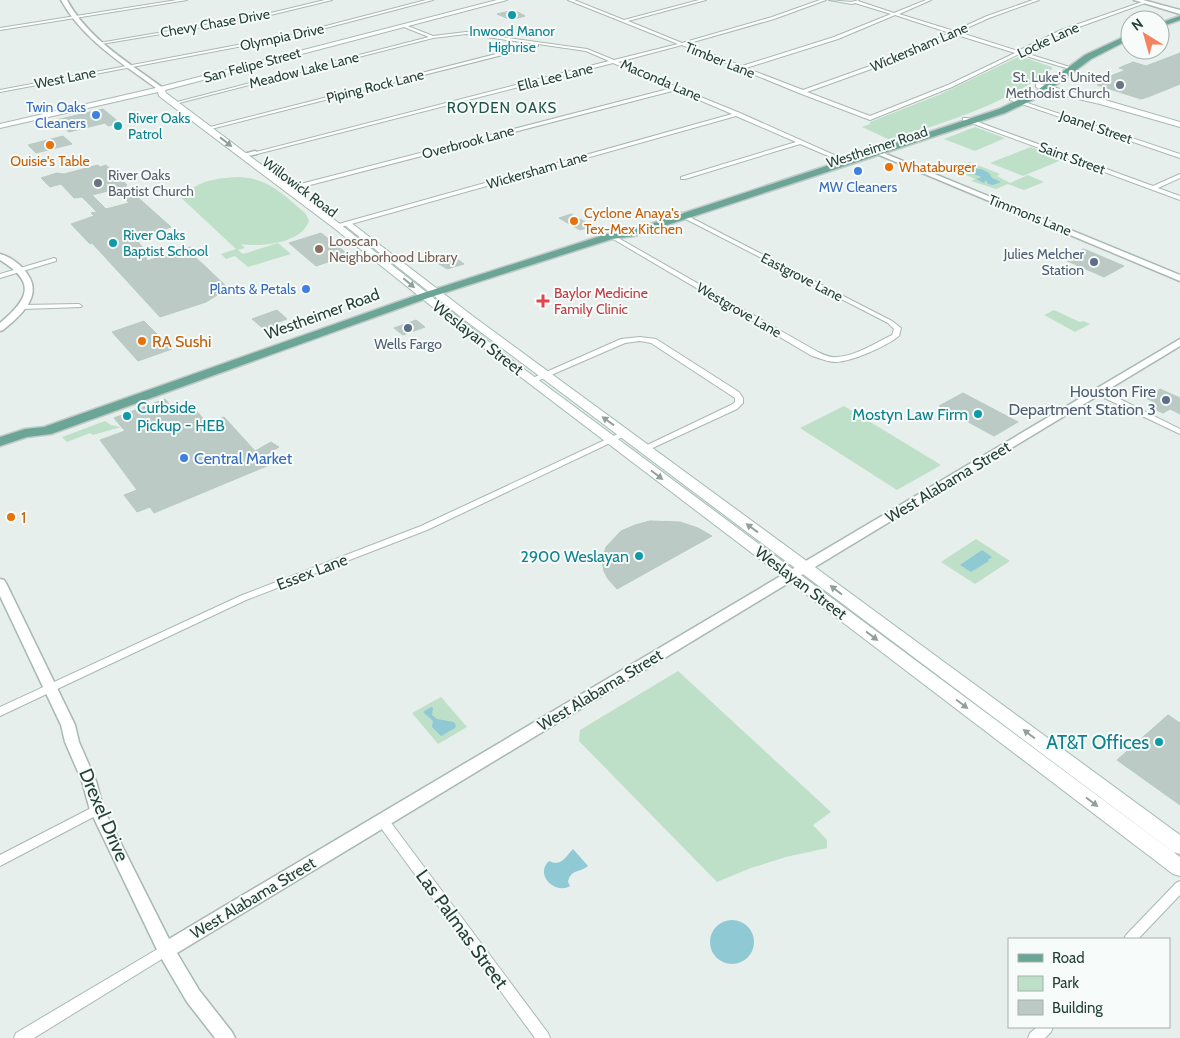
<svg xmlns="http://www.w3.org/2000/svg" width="1180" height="1038" font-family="Cabin,sans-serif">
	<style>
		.green { fill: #bfe0c8 }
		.water { fill: #8ec9d4 }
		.building { fill: #bbcac4; stroke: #b8c9c2; fill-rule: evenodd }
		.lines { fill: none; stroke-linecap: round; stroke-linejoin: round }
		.minor-casing { stroke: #a8b8b2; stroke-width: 2 }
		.tertiary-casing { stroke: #a8b8b2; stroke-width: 3 }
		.secondary-casing { stroke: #a4bbb3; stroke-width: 2 }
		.primary-casing { stroke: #c2cac8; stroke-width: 3 }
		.minor { fill: #fff; fill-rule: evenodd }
		.tertiary { fill: #fff; fill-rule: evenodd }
		.secondary { fill: #fff; fill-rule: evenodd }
		.primary { fill: #6aa596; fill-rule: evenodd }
		.oneway { fill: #92a09c }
		.culture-dot { fill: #0f9aa8; stroke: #f7fbf9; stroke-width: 2 }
		.worship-dot { fill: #6b7280; stroke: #f7fbf9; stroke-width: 2 }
		.shop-dot { fill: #3f7fe0; stroke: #f7fbf9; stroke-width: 2 }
		.food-dot { fill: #e8710a; stroke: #f7fbf9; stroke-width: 2 }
		.education-dot { fill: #8d6e63; stroke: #f7fbf9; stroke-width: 2 }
		.service-dot { fill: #5c6f8a; stroke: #f7fbf9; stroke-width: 2 }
		.health-dot { fill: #e0444e; stroke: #f7fbf9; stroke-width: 2 }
		.labels { text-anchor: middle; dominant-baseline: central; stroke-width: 4; stroke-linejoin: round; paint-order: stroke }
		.far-street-label { font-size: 14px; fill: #24423a; stroke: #f7fbf9 }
		.far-culture-label { font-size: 14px; fill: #0d838f; stroke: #f7fbf9; text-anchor: start }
		.far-worship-label { font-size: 14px; fill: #5b616d; stroke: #f7fbf9; text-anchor: end }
		.far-shop-label { font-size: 14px; fill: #366cbe; stroke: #f7fbf9; text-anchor: end }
		.far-food-label { font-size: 14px; fill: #c56008; stroke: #f7fbf9; text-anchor: start }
		.far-education-label { font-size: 14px; fill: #785e54; stroke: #f7fbf9; text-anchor: start }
		.far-service-label { font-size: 14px; fill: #4e5e75; stroke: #f7fbf9; text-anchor: end }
		.far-health-label { font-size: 14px; fill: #be3a42; stroke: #f7fbf9; text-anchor: start }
		.far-neighbourhood-label { font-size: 15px; letter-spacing: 1px; fill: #1f5548; stroke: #f7fbf9 }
		.street-label { font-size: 16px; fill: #24423a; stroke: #f7fbf9 }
		.food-label { font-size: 16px; fill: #c56008; stroke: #f7fbf9; text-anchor: start }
		.service-label { font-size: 16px; fill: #4e5e75; stroke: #f7fbf9; text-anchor: end }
		.culture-label { font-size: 16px; fill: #0d838f; stroke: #f7fbf9; text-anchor: end }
		.shop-label { font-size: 16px; fill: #366cbe; stroke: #f7fbf9; text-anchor: start }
		.near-culture-label { font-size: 19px; fill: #0d838f; stroke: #f7fbf9; text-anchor: end }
		.near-street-label { font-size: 19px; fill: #24423a; stroke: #f7fbf9 }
	</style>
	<rect width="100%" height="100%" fill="#e6efeb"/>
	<g class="green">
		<path d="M1020 56 1052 67V69C1004 105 947 122 890 140L862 127 870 124V122L941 94Z"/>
		<path d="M975 127 1005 138 975 151 944 139Z"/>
		<path d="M1031 147 1064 159 1023 176 990 163Z"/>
		<path d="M970 162 1000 174 997 176 1010 183 1028 175 1044 182 1024 190 1008 184 996 189 971 181 975 179 952 169Z"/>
		<path d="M237 177C268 177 283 195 306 214L309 221C301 244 261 247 241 244L245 248 238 250 243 254 278 243 291 254 248 267 235 256 226 259 221 254 236 249 176 193 182 192 186 195C197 180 220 178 237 177Z"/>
		<path d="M1054 310 1080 322 1083 321 1090 324 1075 332 1044 315Z"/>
		<path d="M844 406 941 465 897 490 800 428Z"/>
		<path d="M105 421 111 425 121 427 93 435 90 433 67 442 62 437Z"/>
		<path d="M976 539 1010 561 975 584 941 562Z"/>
		<path d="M678 671 831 812 813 825 827 840V848L786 857 751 868 717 882 579 741 580 730Z"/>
		<path d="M441 697 467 727 438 744 412 713Z"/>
	</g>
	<g class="water">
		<path d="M966 168 981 169 989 173 992 178 1001 182 993 185 988 184 986 180 984 183 976 179 982 177 961 170Z"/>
		<path d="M982 550 992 557 988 560 989 561 971 572 960 565Z"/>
		<path d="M431 707 433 708 432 715 437 719 454 722 456 726 455 728 441 736 432 727 433 721 423 712Z"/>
		<path d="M573 849 588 866C579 873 571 869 568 882L570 886C556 895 534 875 549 861 562 867 565 857 573 849Z"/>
		<circle cx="732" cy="942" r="22"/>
	</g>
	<g class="building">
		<path d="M514 10 525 16 511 20 497 14Z"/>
		<path d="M1180 53V84L1148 97 1141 99 1097 85 1103 83 1099 82 1103 81 1100 80 1126 70 1119 68 1133 62 1146 66Z"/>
		<path d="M103 109 120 123 108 126 105 123 69 132 56 120Z"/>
		<path d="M63 136 72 144 36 153 28 145Z"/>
		<path d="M98 165 100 167 106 165 127 185 125 186 171 227 136 239 145 251 147 261 190 247 198 254 193 255 226 286 222 289 225 290 206 302 160 317 92 243 90 244 71 224 94 216 91 213 97 212 82 197 74 198 61 184 50 187 41 178 57 173 64 174ZM115 189 129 203 106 209 92 195Z"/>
		<path d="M571 214 592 226 580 230 559 218Z"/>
		<path d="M321 233 349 255 316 266 289 243Z"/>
		<path d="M1084 249 1124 266 1104 277 1063 259Z"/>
		<path d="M453 256 464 264 447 269 436 262Z"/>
		<path d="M277 310 287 319 273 324 275 326 265 330 252 319Z"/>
		<path d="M416 320 425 327 403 335 394 328Z"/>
		<path d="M144 321 172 349 138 361 112 332Z"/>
		<path d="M1160 389 1180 398V414L1170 409 1163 413 1150 407 1156 403 1146 398Z"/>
		<path d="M963 393 1018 422 994 436 939 406Z"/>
		<path d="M165 399 176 412 191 405 208 424 224 417 255 451 271 442 279 447 267 454 274 463 154 513 150 507 137 512 124 495 137 490 100 440 125 431 114 418Z"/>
		<path d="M650 521 680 522 698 528 712 536 617 589 608 579 604 571 602 561 606 547 621 531 635 525Z"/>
		<path d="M1168 715 1180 723V805L1117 760Z"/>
	</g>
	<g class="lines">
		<defs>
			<g id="minor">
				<path d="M177 0H187L0 30V28Z"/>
				<path d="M325 0H332L258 18 101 44 99 43 258 16Z"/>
				<path d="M426 0H433L295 36 0 92V90L295 34Z"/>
				<path d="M568 0H574L624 20 699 0H706L628 21 682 43 772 17 820 0H826L774 19 686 44 742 66 834 37 891 14 855 3 852 4 829 0 851 2 859 0 858 1 894 13 926 0H931L899 14 954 31 987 16 1033 0H1039L989 18 958 32 1018 51 1061 30 1145 1 1148 2 1065 32 1022 52 1073 68V70L1019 54 952 87 870 120 799 93 682 45 618 62 677 87H681V89L740 113 852 163 847 164 800 144 685 179H681V177L796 142 736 116 337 228 335 227V225L732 114 676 90 287 191 284 189 285 188 672 88 613 63 257 154 252 153 609 61 586 51 538 44V46L211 129 206 128 535 44 466 34 433 38 175 104 173 103 429 37 404 27 405 25 433 36 466 32 587 49 614 60 678 44ZM895 15 950 33 898 56 803 90 746 68 838 39ZM954 34 1015 53 948 85 870 116 807 92 902 58Z"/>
				<path d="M1012 98 1180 154V158L1010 100V99Z"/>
				<path d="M963 118H967L1153 186 1180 174V178L1158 188 1180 196V200L963 120Z"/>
				<path d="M676 210 892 321 901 328 899 336C885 347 853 361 836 362 827 362 820 358 812 356L608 236 613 235 818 352C824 355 830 358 837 357 856 356 875 343 892 335L894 329 888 323 674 213 673 212Z"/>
				<path d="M54 258 56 259V261L0 278V274Z"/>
				<path d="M79 304 82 306 81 307 23 309 20 307 23 305Z"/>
				<path d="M640 337 656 339 739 392 743 398V403L737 409 646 451H643L642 449 643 447 731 405 735 402V398L651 343 640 341 625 343 535 382H532L528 380 621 339Z"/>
				<path d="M1094 389H1100L1180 429V434L1094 393 1093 391Z"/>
				<path d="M622 432H625L629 434 427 530 246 600 0 716V707L240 596 421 526Z"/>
				<path d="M97 805 101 807 103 810 101 813 0 866V855Z"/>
				<path d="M382 815 386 816 548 1033 550 1038H535L378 824 376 820 378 816Z"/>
				<path d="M1180 881V895L1138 939H1124L1126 935 1176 883Z"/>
				<path d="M166 944 170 946 172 950 170 954 34 1038H14L16 1033Z"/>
				<path d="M1037 1027H1053L1051 1032 1045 1038H1028L1030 1033Z"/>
			</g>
			<g id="tertiary">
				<path d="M61 0H67C88 39 128 62 163 88V90H159C123 64 83 40 61 0Z"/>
				<path d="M1134 0H1143L1180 10V14Z"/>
				<path d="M255 151 257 152V154L243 157 240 155Z"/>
				<path d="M877 152H881L1180 275V281L877 154Z"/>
				<path d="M0 254C11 257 22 265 28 275 43 297 19 317 3 330L0 331V323C30 298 36 282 0 260Z"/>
				<path d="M1180 339V346L177 953 199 990 232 1032 235 1038H215L187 1002 160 956 90 810 82 781 65 742 61 725 0 596V579L4 580 6 583 75 725 79 742 96 781 104 810 169 939Z"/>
			</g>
			<g id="secondary">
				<path d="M497 0H507L165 90 166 93 340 224 513 361 1180 857V876L1173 874 505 365 334 228 159 96 158 92 0 128V124L160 87Z"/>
				<path d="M1036 83 1105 100 1180 122V127L1100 104 1043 91 1036 87Z"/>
				<path d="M350 222 474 317 1180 835V854L1173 852 466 321 347 227 345 225Z"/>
			</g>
			<g id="primary">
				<path d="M1180 16V20L1160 27V23Z"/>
				<path d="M1130 34V39L1091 59 1041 96 1005 113 634 236 612 239 428 298 51 434 27 437 0 446V437L25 429 44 427 420 294 607 234 629 231 999 109 1035 92 1085 55Z"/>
			</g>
		</defs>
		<use href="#minor" class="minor-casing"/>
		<use href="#tertiary" class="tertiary-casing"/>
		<use href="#secondary" class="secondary-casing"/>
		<use href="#primary" class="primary-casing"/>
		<use href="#minor" class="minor"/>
		<use href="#tertiary" class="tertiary"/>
		<use href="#secondary" class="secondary"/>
		<use href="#primary" class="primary"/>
	</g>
	<defs><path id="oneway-solid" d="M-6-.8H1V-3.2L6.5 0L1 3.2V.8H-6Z" transform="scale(1.25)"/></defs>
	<g class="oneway">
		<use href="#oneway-solid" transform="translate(226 142) rotate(38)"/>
		<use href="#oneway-solid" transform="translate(409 283) rotate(40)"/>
		<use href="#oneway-solid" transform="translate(608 421) rotate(-144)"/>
		<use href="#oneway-solid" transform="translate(657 475) rotate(37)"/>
		<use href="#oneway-solid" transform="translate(752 528) rotate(-144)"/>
		<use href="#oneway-solid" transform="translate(836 590) rotate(-143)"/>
		<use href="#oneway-solid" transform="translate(872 636) rotate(37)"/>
		<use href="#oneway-solid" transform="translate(962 704) rotate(37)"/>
		<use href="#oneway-solid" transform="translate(1029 734) rotate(-143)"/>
		<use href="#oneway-solid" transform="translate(1092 802) rotate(37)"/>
	</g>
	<g class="culture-dot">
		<circle cx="512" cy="15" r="5"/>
		<circle cx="118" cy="126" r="5"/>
		<circle cx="113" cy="243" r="5"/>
		<circle cx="978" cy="414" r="5"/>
		<circle cx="127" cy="416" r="5"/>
		<circle cx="639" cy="556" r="5"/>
		<circle cx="1159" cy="742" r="5"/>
	</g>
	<g class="worship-dot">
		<circle cx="1120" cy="85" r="5"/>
		<circle cx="98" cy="183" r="5"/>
	</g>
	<g class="shop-dot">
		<circle cx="96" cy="115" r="5"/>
		<circle cx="858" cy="171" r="5"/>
		<circle cx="306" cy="289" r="5"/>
		<circle cx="184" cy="458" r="5"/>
	</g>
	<g class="food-dot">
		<circle cx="50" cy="145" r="5"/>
		<circle cx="889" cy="167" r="5"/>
		<circle cx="574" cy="221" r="5"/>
		<circle cx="142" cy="341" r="5"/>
		<circle cx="11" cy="517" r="5"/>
	</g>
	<circle class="education-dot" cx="319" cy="249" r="5"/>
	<g class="service-dot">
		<circle cx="1094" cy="262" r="5"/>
		<circle cx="408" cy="328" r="5"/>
		<circle cx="1166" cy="400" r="5"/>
	</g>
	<path class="health-dot" d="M540.5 293.5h5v5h5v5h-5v5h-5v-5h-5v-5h5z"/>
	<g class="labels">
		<g class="far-street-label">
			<text transform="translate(215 23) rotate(-10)">Chevy Chase Drive</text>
			<text transform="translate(282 37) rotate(-12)">Olympia Drive</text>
			<text transform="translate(1048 40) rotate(-25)">Locke Lane</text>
			<text transform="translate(919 47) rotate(-23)">Wickersham Lane</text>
			<text transform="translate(720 60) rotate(22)">Timber Lane</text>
			<text transform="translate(252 65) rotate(-15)">San Felipe Street</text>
			<text transform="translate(304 70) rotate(-14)">Meadow Lake Lane</text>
			<text transform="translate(555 77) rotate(-14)">Ella Lee Lane</text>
			<text transform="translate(65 78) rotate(-11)">West Lane</text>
			<text transform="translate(661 80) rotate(23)">Maconda Lane</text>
			<text transform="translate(375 86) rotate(-14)">Piping Rock Lane</text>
			<text transform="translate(1096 127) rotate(19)">Joanel Street</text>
			<text transform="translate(468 142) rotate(-15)">Overbrook Lane</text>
			<text transform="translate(877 147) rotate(-18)">Westheimer Road</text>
			<text transform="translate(1072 158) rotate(20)">Saint Street</text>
			<text transform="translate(537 170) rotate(-16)">Wickersham Lane</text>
			<text transform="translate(300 187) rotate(37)">Willowick Road</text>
			<text transform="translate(1030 215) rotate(22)">Timmons Lane</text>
			<text transform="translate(802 277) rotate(27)">Eastgrove Lane</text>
			<text transform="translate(739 310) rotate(30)">Westgrove Lane</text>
		</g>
		<g class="far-culture-label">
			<text x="512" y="31" text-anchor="middle">Inwood Manor<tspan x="512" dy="16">Highrise</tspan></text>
			<text x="128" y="118">River Oaks<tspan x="128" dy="16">Patrol</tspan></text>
			<text x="123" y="235">River Oaks<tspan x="123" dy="16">Baptist School</tspan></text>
		</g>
		<g class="far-worship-label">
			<text x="1110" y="77">St. Luke's United<tspan x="1110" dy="16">Methodist Church</tspan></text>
			<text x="108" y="175" text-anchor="start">River Oaks<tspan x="108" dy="16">Baptist Church</tspan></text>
		</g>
		<g class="far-shop-label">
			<text x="86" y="107">Twin Oaks<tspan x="86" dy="16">Cleaners</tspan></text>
			<text x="858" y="187" text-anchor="middle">MW Cleaners</text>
			<text x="296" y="289">Plants &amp; Petals</text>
		</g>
		<g class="far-food-label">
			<text x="50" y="161" text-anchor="middle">Ouisie's Table</text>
			<text x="899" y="167">Whataburger</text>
			<text x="584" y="213">Cyclone Anaya's<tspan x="584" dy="16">Tex-Mex Kitchen</tspan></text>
		</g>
		<g class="far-education-label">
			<text x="329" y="241">Looscan<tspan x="329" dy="16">Neighborhood Library</tspan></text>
		</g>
		<g class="far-service-label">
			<text x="1084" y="254">Julies Melcher<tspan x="1084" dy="16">Station</tspan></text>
			<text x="408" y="344" text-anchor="middle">Wells Fargo</text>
		</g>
		<g class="far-health-label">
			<text x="554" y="293">Baylor Medicine<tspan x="554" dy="16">Family Clinic</tspan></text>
		</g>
		<g class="far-neighbourhood-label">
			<text x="502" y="108">ROYDEN OAKS</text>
		</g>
		<g class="street-label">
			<text transform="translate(322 314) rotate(-20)">Westheimer Road</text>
			<text transform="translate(478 338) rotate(38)">Weslayan Street</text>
			<text transform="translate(948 482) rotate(-31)">West Alabama Street</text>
			<text transform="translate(312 572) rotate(-21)">Essex Lane</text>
			<text transform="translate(801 583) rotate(37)">Weslayan Street</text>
			<text transform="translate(600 690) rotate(-31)">West Alabama Street</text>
			<text transform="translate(253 898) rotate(-31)">West Alabama Street</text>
		</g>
		<g class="food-label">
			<text x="152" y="341">RA Sushi</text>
			<text x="21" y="517">1</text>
		</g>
		<g class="service-label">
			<text x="1156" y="391">Houston Fire<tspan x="1156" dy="18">Department Station 3</tspan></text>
		</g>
		<g class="culture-label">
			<text x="137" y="407" text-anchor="start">Curbside<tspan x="137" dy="18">Pickup - HEB</tspan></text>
			<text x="968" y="414">Mostyn Law Firm</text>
			<text x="629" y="556">2900 Weslayan</text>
		</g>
		<g class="shop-label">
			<text x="194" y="458">Central Market</text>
		</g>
		<g class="near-culture-label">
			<text x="1149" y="742">AT&amp;T Offices</text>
		</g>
		<g class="near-street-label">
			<text transform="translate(104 815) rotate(67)">Drexel Drive</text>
			<text transform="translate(462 929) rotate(54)">Las Palmas Street</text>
		</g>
	</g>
	<rect x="1008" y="938" width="162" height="90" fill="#f7fbf9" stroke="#a3b1ad"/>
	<rect x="1018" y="954" width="25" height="8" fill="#6aa596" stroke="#a3b1ad"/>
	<text x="1052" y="963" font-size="15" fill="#24423a">Road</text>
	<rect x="1018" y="976" width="25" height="15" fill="#bfe0c8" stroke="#a3b1ad"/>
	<text x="1052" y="988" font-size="15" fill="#24423a">Park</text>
	<rect x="1018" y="1000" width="25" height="15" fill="#bbcac4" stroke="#a3b1ad"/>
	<text x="1052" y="1013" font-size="15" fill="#24423a">Building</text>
	<g transform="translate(1145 35) rotate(323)"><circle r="24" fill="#f7fbf9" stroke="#a3b1ad"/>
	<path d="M0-4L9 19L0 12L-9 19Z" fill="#f4845f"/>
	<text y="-8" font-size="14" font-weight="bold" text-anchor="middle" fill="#24423a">N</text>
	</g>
</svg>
